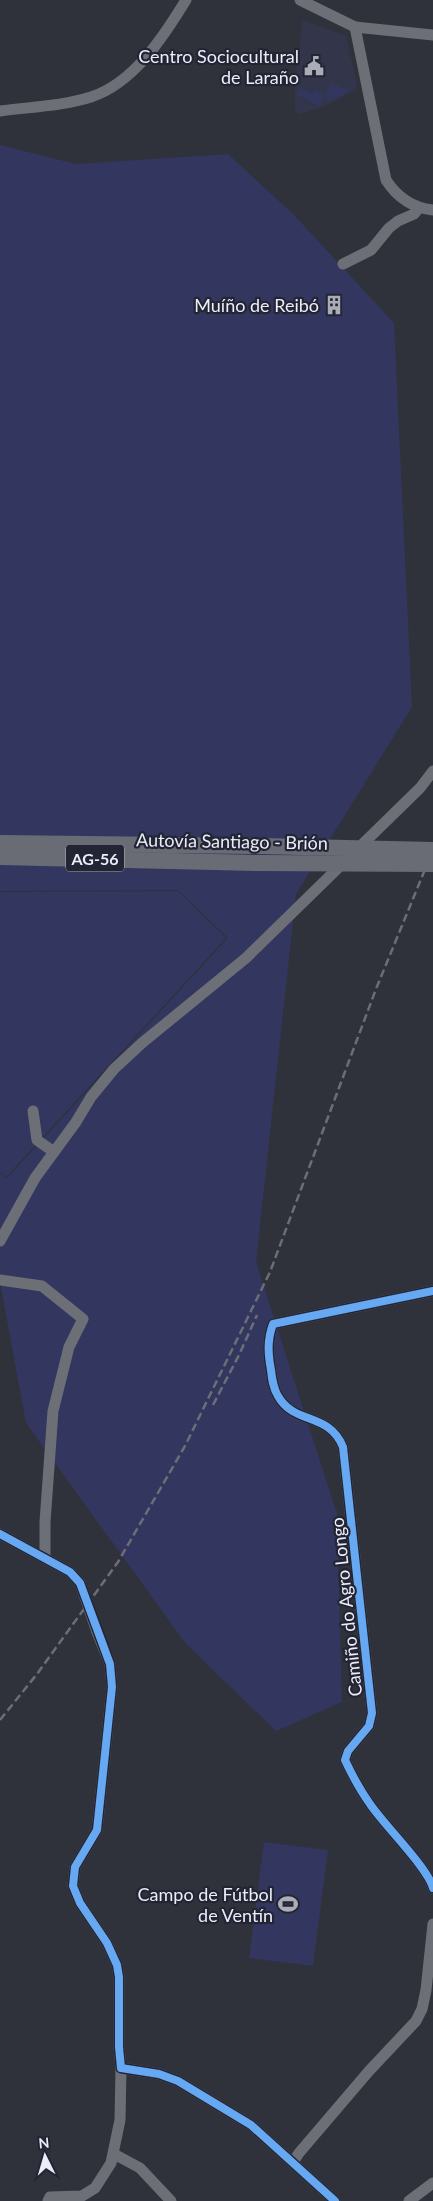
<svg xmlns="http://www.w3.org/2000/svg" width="433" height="2201" font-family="Lato,sans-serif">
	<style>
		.built { fill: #33364b }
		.green { fill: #33365e }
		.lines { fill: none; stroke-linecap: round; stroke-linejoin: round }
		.minor { stroke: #6d6f77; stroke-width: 11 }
		.highway { stroke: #6a6c75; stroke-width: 16 }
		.rail { stroke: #6c6e76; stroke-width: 2.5; stroke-dasharray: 8 4; stroke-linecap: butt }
		.minor-bridge { stroke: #6d6f77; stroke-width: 11 }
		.highway-bridge { stroke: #6a6c75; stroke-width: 16 }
		.cycleway-casing { stroke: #232535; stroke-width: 11 }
		.cycleway { stroke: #66a8f1; stroke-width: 8 }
		.labels { text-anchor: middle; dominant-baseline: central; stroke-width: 4.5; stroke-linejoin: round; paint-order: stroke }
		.shield { fill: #232535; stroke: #afb1be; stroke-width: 1 }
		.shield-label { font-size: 16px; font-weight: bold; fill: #ebedf8 }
		.poi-label { font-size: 18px; fill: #ebedf8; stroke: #232535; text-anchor: end }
		.street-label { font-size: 18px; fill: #ebedf8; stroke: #232535 }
	</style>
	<rect width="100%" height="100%" fill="#30323b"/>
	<path class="built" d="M303 20 346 36 357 85 355 90 321 108 299 114 295 109V80Z"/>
	<g class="green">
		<path d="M331 83 350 91 329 102 326 94Z"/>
		<path d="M300 88 313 94 315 90 325 95 320 106 297 95Z"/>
		<path d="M0 145 76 164 228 154 293 214 394 323 412 707 296 894 256 1262 337 1514 342 1702 276 1731 186 1644 26 1423 0 1282V1173L7 1178 228 938 178 890 0 891Z"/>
		<path d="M178 891 226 938 6 1177 0 1172V892Z"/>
		<path d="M264 1842 328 1850 313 1966 249 1958Z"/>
	</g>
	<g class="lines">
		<g class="minor">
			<path d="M300 0 355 27 386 180C397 197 413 208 433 210"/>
			<path d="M355 27 433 35"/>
			<path d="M0 111C30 107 63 106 91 97 134 83 164 36 186 0"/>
			<path d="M343 264 371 250 389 228 398 221 414 214 419 208"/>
			<path d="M33 1111 37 1140 54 1152"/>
			<path d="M0 1241 35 1178 76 1122 91 1097 114 1069 142 1043 246 958 420 788 433 771"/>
			<path d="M0 1280 42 1286 83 1319 69 1347 53 1411 45 1522V1558"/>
			<path d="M433 1291 273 1324C267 1340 268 1354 271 1370 272 1379 273 1388 278 1396 294 1425 329 1412 343 1447L372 1713 369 1726 348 1751 345 1760C352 1775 360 1790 370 1804 384 1825 428 1868 433 1888"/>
			<path d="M0 1534 70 1572 80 1583"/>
			<path d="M97 1632 110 1664 112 1687 97 1830 75 1867 73 1886 80 1903 107 1943 117 1965 119 1977V2047L121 2068 159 2074 178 2081 251 2125 335 2201"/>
			<path d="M114 2154 140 2168 171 2201"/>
			<path d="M293 2162 299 2153 369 2071 416 2021 422 2009 426 1990 433 1924"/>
			<path d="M48 2201 50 2197 82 2196 95 2188 111 2163 120 2120 121 2068"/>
			<path d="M409 2201 433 2183"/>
		</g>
		<g class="highway">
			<path d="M0 843 259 846"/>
			<path d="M0 857 256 863"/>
		</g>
		<g class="rail">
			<path d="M213 1405 239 1355 257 1315"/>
			<path d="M0 1720 37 1674 118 1562 185 1446 270 1272 376 989 433 850"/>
		</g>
		<path class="minor-bridge" d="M80 1583 97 1632"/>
		<g class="highway-bridge">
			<path d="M259 846 433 850"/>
			<path d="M256 863 433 864"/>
		</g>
		<defs>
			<g id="cycleway">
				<path d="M433 1291 273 1324C267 1340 268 1354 271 1370 272 1379 273 1388 278 1396 294 1425 329 1412 343 1447L372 1713 369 1726 348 1751 345 1760C352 1775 360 1790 370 1804 384 1825 428 1868 433 1888"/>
				<path d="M0 1534 70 1572 80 1583 110 1664 112 1687 97 1830 75 1867 73 1886 80 1903 107 1943 117 1965 119 1977V2047L121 2068 159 2074 178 2081 251 2125 335 2201"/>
			</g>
		</defs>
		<use href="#cycleway" class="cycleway-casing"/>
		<use href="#cycleway" class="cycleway"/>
	</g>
	<defs>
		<symbol id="civic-bare" viewBox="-9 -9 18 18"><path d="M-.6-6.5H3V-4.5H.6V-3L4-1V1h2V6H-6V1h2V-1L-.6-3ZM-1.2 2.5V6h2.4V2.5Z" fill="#aaacb6" stroke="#232535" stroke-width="2.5" paint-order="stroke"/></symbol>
		<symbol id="building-bare" viewBox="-9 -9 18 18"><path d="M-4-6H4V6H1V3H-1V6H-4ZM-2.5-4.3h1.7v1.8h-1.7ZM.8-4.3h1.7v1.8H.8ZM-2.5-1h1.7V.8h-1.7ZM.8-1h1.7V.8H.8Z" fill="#aaacb6" stroke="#232535" stroke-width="2.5" paint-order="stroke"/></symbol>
		<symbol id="stadium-bare" viewBox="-9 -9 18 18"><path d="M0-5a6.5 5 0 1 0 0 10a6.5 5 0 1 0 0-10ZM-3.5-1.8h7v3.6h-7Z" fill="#aaacb6" stroke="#232535" stroke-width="2.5" paint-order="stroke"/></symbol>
	</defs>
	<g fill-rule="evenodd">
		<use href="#civic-bare" x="300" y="52" width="28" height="28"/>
		<use href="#building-bare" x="320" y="291" width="28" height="28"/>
		<use href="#stadium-bare" x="274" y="1890" width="28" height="28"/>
	</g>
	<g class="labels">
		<rect class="shield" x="66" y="844.5" width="58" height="27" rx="4"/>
		<g class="shield-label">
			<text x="95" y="858">AG-56</text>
		</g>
		<g class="poi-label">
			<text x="299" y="56">Centro Sociocultural<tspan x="299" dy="21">de Laraño</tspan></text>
			<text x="319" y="305">Muíño de Reibó</text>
			<text x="273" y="1894">Campo de Fútbol<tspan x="273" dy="21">de Ventín</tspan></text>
		</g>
		<g class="street-label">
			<text transform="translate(232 841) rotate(1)">Autovía Santiago - Brión</text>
			<text transform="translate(346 1607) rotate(-96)">Camiño do Agro Longo</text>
		</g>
	</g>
	<g transform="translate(45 2156) rotate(355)" stroke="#232535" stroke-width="4" paint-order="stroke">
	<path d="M0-4L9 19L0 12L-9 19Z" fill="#ebedf8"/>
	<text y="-8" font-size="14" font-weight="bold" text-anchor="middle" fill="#ebedf8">N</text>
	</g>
</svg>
